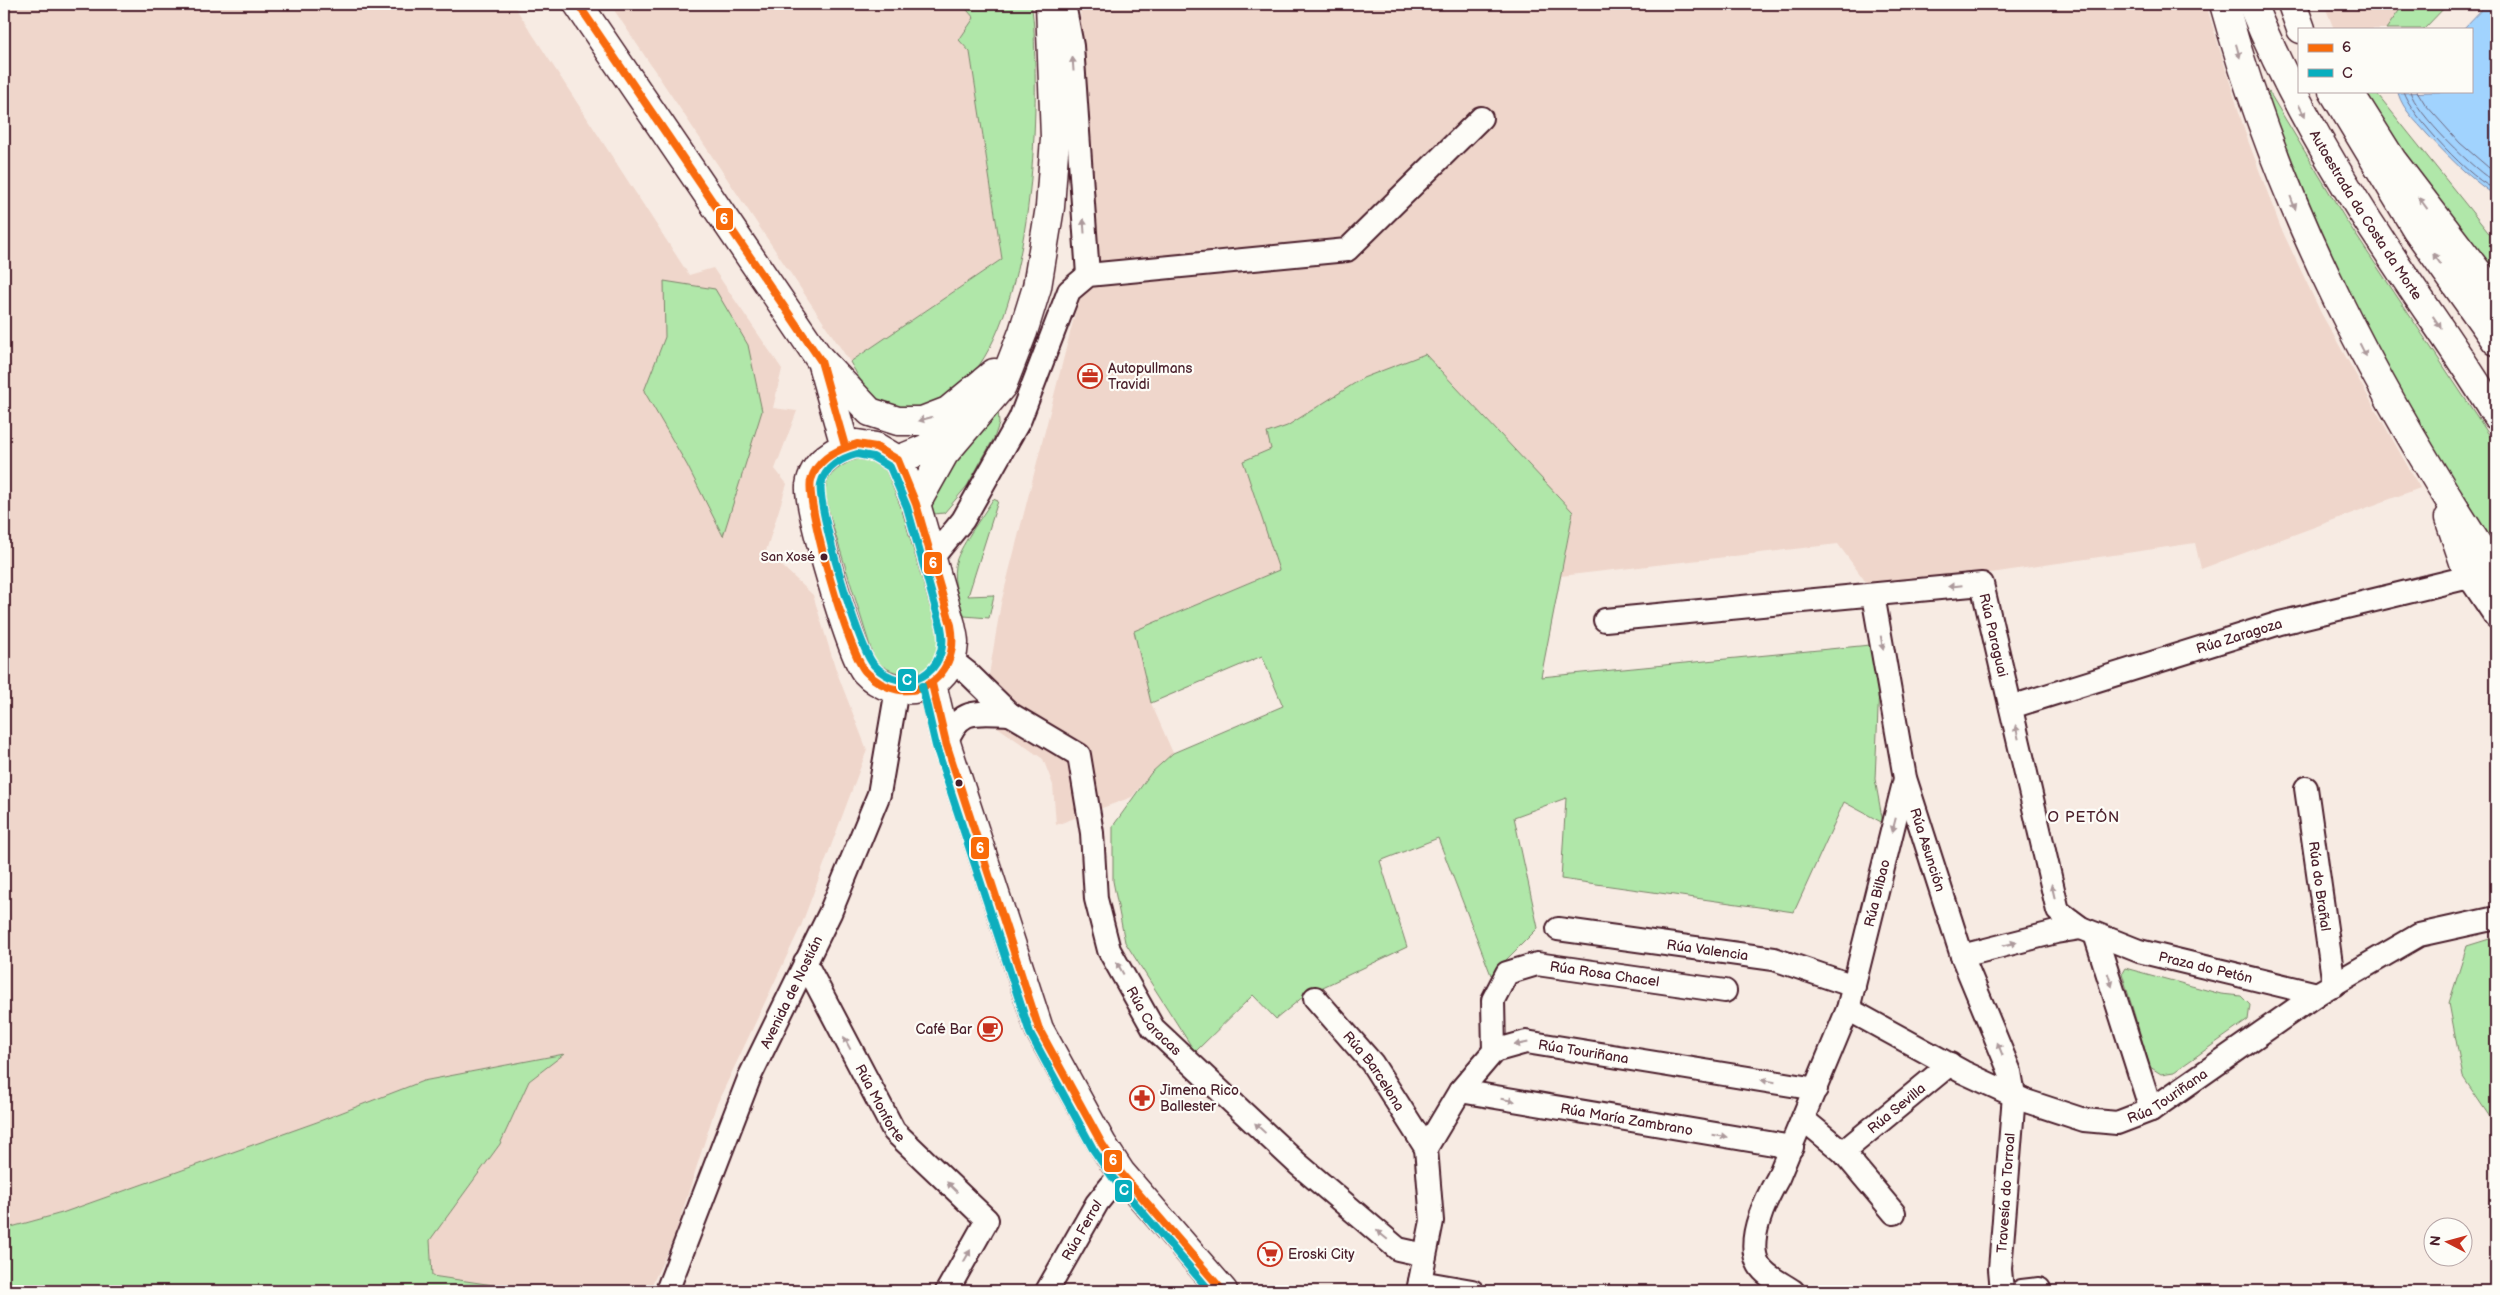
<svg xmlns="http://www.w3.org/2000/svg" width="2500" height="1295" font-family="'Balsamiq Sans',sans-serif">
	<style>
		.built { fill: #efd6cb }
		.green { fill: #b0e7a9; stroke: #7d836a }
		.water { fill: #a1d3fe; stroke: #7e8baa }
		.lines { fill: none; stroke-linecap: round; stroke-linejoin: round }
		.shore { stroke: #6d677f; stroke-width: 1 }
		.minor-casing { stroke: #4a1f2b; stroke-width: 26 }
		.major-casing { stroke: #4a1f2b; stroke-width: 31 }
		.highway-casing { stroke: #4a1f2b; stroke-width: 31 }
		.minor { stroke: #fdfcf7; stroke-width: 22 }
		.major { stroke: #fdfcf7; stroke-width: 28 }
		.highway { stroke: #fdfcf7; stroke-width: 28 }
		.bus-1-casing { stroke: #fdfcf7; stroke-width: 11 }
		.bus-2-casing { stroke: #fdfcf7; stroke-width: 11 }
		.bus-1 { stroke: #f96b09; stroke-width: 8 }
		.bus-2 { stroke: #07aebe; stroke-width: 8 }
		.oneway { fill: #ac999b }
		.bus-dot { fill: #4a1f2b; stroke: #fdfcf7; stroke-width: 2 }
		.labels { text-anchor: middle; dominant-baseline: central; stroke-width: 4.5; stroke-linejoin: round; paint-order: stroke }
		.bus-label { font-size: 13px; fill: #4a1f2b; stroke: #fdfcf7; text-anchor: end }
		.street-label { font-size: 14px; fill: #4a1f2b; stroke: #fdfcf7 }
		.poi-label { font-size: 14px; fill: #4a1f2b; stroke: #fdfcf7; text-anchor: start }
		.neighbourhood-label { font-size: 15px; letter-spacing: 1px; fill: #4a1f2b; stroke: #fdfcf7 }
		.line-badge { stroke: #fdfcf7; stroke-width: 2 }
		.badge-label { font-size: 14px; text-anchor: middle; font-weight: bold; fill: #fff }
	</style>
	<rect width="100%" height="100%" fill="#f7ebe3"/>
	<filter id="ink" filterUnits="userSpaceOnUse"><feTurbulence type="fractalNoise" baseFrequency=".02" numOctaves="2"/><feDisplacementMap in="SourceGraphic" scale="10" xChannelSelector="R" yChannelSelector="G"/><feConvolveMatrix kernelMatrix="1 2 1 2 8 2 1 2 1" color-interpolation-filters="sRGB"/></filter>
	<g filter="url(#ink)">
		<g class="built">
			<path d="M4 4H513L689 275 713 268 782 369 773 408 797 411 775 469 787 484 766 551 813 595 836 670 867 750 801 926 716 1106 674 1238 649 1291H534L431 1276 430 1240 500 1144 529 1081 563 1054 423 1081 317 1122 62 1213 4 1229Z"/>
			<path d="M610 4H962L974 18 959 40 970 52 1002 259 850 362Z"/>
			<path d="M1093 4H2206L2246 135 2280 226 2321 313 2420 488 2201 569 2195 543 1991 573 1868 585 1838 544 1561 576 1573 511 1272 547 1279 570 1134 631 1151 703 1173 753 1151 773 1132 797 1056 825 1053 785 1043 759 989 721 988 681 1001 603 1093 243 1080 9Z"/>
			<path d="M2324 4H2401V8L2386 29H2334Z"/>
		</g>
		<g class="green">
			<path d="M962 4H1031C1035 23 1034 44 1035 64 1037 151 1028 350 945 399 935 405 927 412 915 411 876 407 868 394 850 362L1002 259 970 52 959 40 974 18Z"/>
			<path d="M2401 4H2448L2424 29H2386L2401 8Z"/>
			<path d="M2359 91H2375L2496 242V277L2471 248Z"/>
			<path d="M2269 92 2346 220 2496 445V556L2452 491 2338 283 2262 97Z"/>
			<path d="M664 281 715 289 748 345 762 411 723 536 687 465 644 391 665 337Z"/>
			<path d="M1425 354 1573 512 1541 677 1870 645 1879 687 1875 779 1883 823 1844 802 1794 912 1561 879 1566 798 1514 817 1538 928 1491 975 1438 838 1380 861 1407 947 1304 996 1276 1019 1253 995 1195 1052 1125 942 1113 881V826L1151 773 1173 753 1283 706 1262 656 1151 703 1134 631 1279 570 1243 461 1271 449 1267 433 1287 426 1363 378Z"/>
			<path d="M998 408 999 424 994 438 967 486 944 513 934 514 930 502 935 487Z"/>
			<path d="M852 458C871 458 882 462 895 477L942 632C940 675 904 687 874 659L825 501C824 479 832 468 852 458Z"/>
			<path d="M993 499 998 501 968 596 994 595 989 618 964 616C960 601 952 582 955 566 958 548 983 516 993 499Z"/>
			<path d="M2496 937V1126L2463 1077 2449 1003 2467 946Z"/>
			<path d="M2125 968 2221 994 2241 996 2250 1005 2248 1020 2174 1072 2161 1074 2150 1067 2122 973Z"/>
			<path d="M564 1054 529 1081 500 1144 430 1240 432 1276 534 1291H4V1229L62 1213 317 1122 423 1081Z"/>
		</g>
		<path class="water" d="M2487 4H2496V193L2493 194C2467 176 2448 156 2427 134 2416 121 2403 110 2398 93L2471 91V29H2463Z"/>
		<g class="lines">
			<g class="shore">
				<path d="M2403 91C2408 112 2475 185 2496 189"/>
				<path d="M2410 91C2415 113 2476 172 2496 183"/>
				<path d="M2417 91 2425 104 2460 143 2496 174"/>
			</g>
			<defs>
				<g id="minor">
					<path d="M1064 4 1072 46 1088 275"/>
					<path d="M932 558 963 520 1020 419 1069 291 1088 275 1347 250 1481 118"/>
					<path id="s1" d="M1873 595 1905 778 1962 956 2010 1072 2014 1095 2000 1269 2002 1291"/>
					<path id="s2" d="M1605 620 1982 584 2058 911 2081 928 2139 951 2317 994"/>
					<path id="s3" d="M950 659 969 674 1010 714 1079 755 1092 833 1096 899 1109 950 1153 1028 1298 1164 1398 1249 1425 1255"/>
					<path id="s4" d="M2011 707 2280 623 2469 577 2496 617"/>
					<path d="M946 743C960 707 975 713 1010 714"/>
					<path id="s5" d="M2306 788 2334 985"/>
					<path id="s6" d="M1558 929 1774 959 1854 986"/>
					<path d="M2095 934 2151 1110"/>
					<path d="M1962 956 2056 932 2081 928"/>
					<path id="s7" d="M805 962 894 1131 987 1220 947 1291"/>
					<path id="s8" d="M1315 998 1372 1063 1426 1148"/>
					<path id="s9" d="M1848 1009 1963 1072 2026 1101 2084 1120 2117 1123 2151 1110 2317 994 2419 935 2496 918"/>
					<path id="s10" d="M1494 1051 1493 1000 1507 973 1537 964 1725 991"/>
					<path id="s11" d="M1460 1091 1792 1147"/>
					<path d="M1803 1119 1843 1152 1894 1213"/>
					<path id="s12" d="M1843 1152 1950 1064"/>
					<path d="M1420 1282 1472 1291"/>
					<path id="s13" d="M667 1291 750 1076 830 913 879 794 897 689"/>
					<path id="s14" d="M1047 1291 1097 1203 1121 1173"/>
					<path id="s15" d="M1418 1291 1432 1221 1426 1148 1460 1091 1494 1051 1526 1042 1816 1089"/>
					<path id="s16" d="M1793 1291C1783 1284 1765 1276 1759 1265 1745 1241 1766 1199 1778 1178L1848 1009 1905 779"/>
					<path d="M2022 1291 2039 1289"/>
				</g>
				<g id="major">
					<path d="M578 4 821 361 845 446"/>
					<path d="M2224 4C2281 211 2378 394 2496 573"/>
					<path d="M2351 95 2392 160 2496 296"/>
					<path d="M822 361 870 412 898 421H922L948 411 994 373"/>
					<path d="M857 444 876 447 898 460 916 504 951 625C952 631 954 637 954 643 952 692 895 704 865 671 852 657 807 505 810 486 813 463 836 448 857 444Z"/>
					<path d="M898 460 927 448 954 425"/>
					<path d="M916 504 944 454 1002 386 1023 332 1037 287 1050 207 1055 138 1050 4"/>
					<path d="M2449 518 2469 577 2496 578"/>
					<path d="M932 684 946 743 1039 1029 1102 1144 1121 1173 1223 1291"/>
				</g>
				<g id="highway">
					<path id="s17" d="M2252 4C2287 91 2335 172 2387 250 2423 306 2462 358 2496 415"/>
					<path d="M2292 4 2301 29"/>
					<path d="M2333 91 2417 230 2496 341"/>
				</g>
			</defs>
			<use href="#minor" class="minor-casing"/>
			<use href="#major" class="major-casing"/>
			<use href="#highway" class="highway-casing"/>
			<use href="#minor" class="minor"/>
			<use href="#major" class="major"/>
			<use href="#highway" class="highway"/>
			<defs>
				<g id="bus-1">
					<path d="M578 4 821 361 845 446"/>
					<path d="M857 444 876 447 898 460 916 504 951 625C962 682 905 712 866 672 849 655 805 503 811 480 817 459 838 449 857 444Z"/>
					<path d="M932 684 946 743 1039 1029 1102 1144 1121 1173 1223 1291"/>
				</g>
				<g id="bus-2">
					<path d="M857 454 873 457 890 467 907 507 941 627C951 674 904 698 874 665 859 650 816 504 821 484 825 467 842 458 857 454Z"/>
					<path d="M922 686 936 746 1030 1033 1093 1149 1113 1178 1210 1291"/>
				</g>
			</defs>
			<use href="#bus-1" class="bus-1-casing"/>
			<use href="#bus-2" class="bus-2-casing"/>
			<use href="#bus-1" class="bus-1"/>
			<use href="#bus-2" class="bus-2"/>
		</g>
		<defs><path id="oneway-solid" d="M-6-.8H1V-3.2L6.5 0L1 3.2V.8H-6Z" transform="scale(1.25)"/></defs>
		<g class="oneway">
			<use href="#oneway-solid" transform="translate(2238 51) rotate(74)"/>
			<use href="#oneway-solid" transform="translate(1073 64) rotate(-94)"/>
			<use href="#oneway-solid" transform="translate(2302 111) rotate(63)"/>
			<use href="#oneway-solid" transform="translate(2293 203) rotate(69)"/>
			<use href="#oneway-solid" transform="translate(2423 203) rotate(-126)"/>
			<use href="#oneway-solid" transform="translate(1084 226) rotate(-94)"/>
			<use href="#oneway-solid" transform="translate(2437 259) rotate(-125)"/>
			<use href="#oneway-solid" transform="translate(2437 322) rotate(55)"/>
			<use href="#oneway-solid" transform="translate(2363 350) rotate(63)"/>
			<use href="#oneway-solid" transform="translate(925 419) rotate(165)"/>
			<use href="#oneway-solid" transform="translate(1955 586) rotate(174)"/>
			<use href="#oneway-solid" transform="translate(1882 643) rotate(80)"/>
			<use href="#oneway-solid" transform="translate(2017 732) rotate(-103)"/>
			<use href="#oneway-solid" transform="translate(1894 825) rotate(104)"/>
			<use href="#oneway-solid" transform="translate(2053 891) rotate(-103)"/>
			<use href="#oneway-solid" transform="translate(2010 944) rotate(-14)"/>
			<use href="#oneway-solid" transform="translate(1120 968) rotate(-119)"/>
			<use href="#oneway-solid" transform="translate(2110 980) rotate(72)"/>
			<use href="#oneway-solid" transform="translate(847 1043) rotate(-118)"/>
			<use href="#oneway-solid" transform="translate(1521 1044) rotate(169)"/>
			<use href="#oneway-solid" transform="translate(2000 1049) rotate(-112)"/>
			<use href="#oneway-solid" transform="translate(1768 1081) rotate(-171)"/>
			<use href="#oneway-solid" transform="translate(1508 1100) rotate(10)"/>
			<use href="#oneway-solid" transform="translate(1260 1128) rotate(-137)"/>
			<use href="#oneway-solid" transform="translate(1720 1136) rotate(9)"/>
			<use href="#oneway-solid" transform="translate(952 1187) rotate(-136)"/>
			<use href="#oneway-solid" transform="translate(1382 1235) rotate(-140)"/>
			<use href="#oneway-solid" transform="translate(967 1256) rotate(-61)"/>
		</g>
	</g>
	<defs>
		<symbol id="office-ring" viewBox="-11 -11 22 22"><circle r="9.5" fill="#fdfcf7" stroke="#c8321e" stroke-width="1.5"/><path d="M-6-3h4V-5.5h4V-3h4V5H-6ZM-1-4.5V-3h2v-1.5ZM-6 0V1H6V0Z" fill="#c8321e"/></symbol>
		<symbol id="cafe-ring" viewBox="-11 -11 22 22"><circle r="9.5" fill="#fdfcf7" stroke="#c8321e" stroke-width="1.5"/><path d="M-5.5-4.5H6V0H3Q3 3.5 0 3.5H-2.5Q-5.5 3.5-5.5 0ZM3-3.2v2h1.7v-2ZM-6 4.5H4V6H-6Z" fill="#c8321e"/></symbol>
		<symbol id="pharmacy-ring" viewBox="-11 -11 22 22"><circle r="9.5" fill="#fdfcf7" stroke="#c8321e" stroke-width="1.5"/><path d="M-2-6h4v4h4v4h-4v4h-4v-4h-4v-4h4Z" fill="#c8321e"/></symbol>
		<symbol id="supermarket-ring" viewBox="-11 -11 22 22"><circle r="9.5" fill="#fdfcf7" stroke="#c8321e" stroke-width="1.5"/><path d="M-6-5.5h2.5l.6 2H6L4.5 2H-2.5L-4.4-4H-6ZM-1.5 3.2a1.3 1.3 0 1 0 .1 0ZM3 3.2a1.3 1.3 0 1 0 .1 0Z" fill="#c8321e"/></symbol>
	</defs>
	<g fill-rule="evenodd">
		<use href="#office-ring" x="1076" y="362" width="28" height="28"/>
		<use href="#cafe-ring" x="976" y="1015" width="28" height="28"/>
		<use href="#pharmacy-ring" x="1128" y="1084" width="28" height="28"/>
		<use href="#supermarket-ring" x="1256" y="1240" width="28" height="28"/>
	</g>
	<g class="bus-dot">
		<circle cx="824" cy="557" r="4.5"/>
		<circle cx="959" cy="783" r="4.5"/>
	</g>
	<g class="labels">
		<g class="bus-label">
			<text x="815" y="557">San Xosé</text>
		</g>
		<g class="street-label">
			<text stroke="none"><textPath href="#s17" startOffset="240">Autoestrada da Costa da Morte</textPath></text>
			<text stroke="none"><textPath href="#s2" startOffset="431">Rúa Paraguai</textPath></text>
			<text stroke="none"><textPath href="#s4" startOffset="239">Rúa Zaragoza</textPath></text>
			<text stroke="none"><textPath href="#s1" startOffset="261">Rúa Asunción</textPath></text>
			<text stroke="none"><textPath href="#s5" startOffset="99">Rúa do Brañal</textPath></text>
			<text stroke="none"><textPath href="#s16" startOffset="438">Rúa Bilbao</textPath></text>
			<text stroke="none"><textPath href="#s6" startOffset="151">Rúa Valencia</textPath></text>
			<text stroke="none"><textPath href="#s2" startOffset="874">Praza do Petón</textPath></text>
			<text stroke="none"><textPath href="#s10" startOffset="181">Rúa Rosa Chacel</textPath></text>
			<text stroke="none"><textPath href="#s13" startOffset="324">Avenida de Nostián</textPath></text>
			<text stroke="none"><textPath href="#s3" startOffset="444">Rúa Caracas</textPath></text>
			<text stroke="none"><textPath href="#s15" startOffset="355">Rúa Touriñana</textPath></text>
			<text stroke="none"><textPath href="#s8" startOffset="94">Rúa Barcelona</textPath></text>
			<text stroke="none"><textPath href="#s9" startOffset="352">Rúa Touriñana</textPath></text>
			<text stroke="none"><textPath href="#s7" startOffset="160">Rúa Monforte</textPath></text>
			<text stroke="none"><textPath href="#s12" startOffset="69">Rúa Sevilla</textPath></text>
			<text stroke="none"><textPath href="#s11" startOffset="169">Rúa María Zambrano</textPath></text>
			<text transform="translate(2006 1193) rotate(-86)">Travesía do Torroal</text>
			<text stroke="none"><textPath href="#s14" startOffset="70">Rúa Ferrol</textPath></text>
		</g>
		<g class="poi-label">
			<text x="1108" y="368">Autopullmans<tspan x="1108" dy="16">Travidi</tspan></text>
			<text x="972" y="1029" text-anchor="end">Café Bar</text>
			<text x="1160" y="1090">Jimena Rico<tspan x="1160" dy="16">Ballester</tspan></text>
			<text x="1288" y="1254">Eroski City</text>
		</g>
		<g class="neighbourhood-label">
			<text x="2084" y="817">O PETÓN</text>
		</g>
	</g>
	<g class="line-badge">
		<rect x="715" y="207" width="19" height="24" rx="5" fill="#f96b09"/>
		<rect x="923" y="551" width="20" height="24" rx="5" fill="#f96b09"/>
		<rect x="897" y="668" width="20" height="24" rx="5" fill="#07aebe"/>
		<rect x="970" y="836" width="20" height="24" rx="5" fill="#f96b09"/>
		<rect x="1103" y="1149" width="20" height="24" rx="5" fill="#f96b09"/>
		<rect x="1114" y="1179" width="19" height="24" rx="5" fill="#07aebe"/>
	</g>
	<g class="badge-label">
		<text x="724" y="224">6</text>
		<text x="933" y="568">6</text>
		<text x="907" y="685">C</text>
		<text x="980" y="853">6</text>
		<text x="1113" y="1165">6</text>
		<text x="1124" y="1195">C</text>
	</g>
	<rect width="2500" height="1295" fill="none" stroke="#fdfcf7" stroke-width="20"/>
	<rect x="10" y="10" width="2480" height="1275" fill="none" stroke="#4a1f2b" stroke-width="2" filter="url(#ink)"/>
	<rect x="2298" y="28" width="175" height="65" fill="#fdfcf7" stroke="#b5a4a5"/>
	<rect x="2308" y="44" width="25" height="8" fill="#f96b09" stroke="#b5a4a5"/>
	<text x="2342" y="52" font-size="15" fill="#4a1f2b">6</text>
	<rect x="2308" y="69" width="25" height="8" fill="#07aebe" stroke="#b5a4a5"/>
	<text x="2342" y="78" font-size="15" fill="#4a1f2b">C</text>
	<g transform="translate(2448 1242) rotate(276)"><circle r="24" fill="#fdfcf7" stroke="#b5a4a5"/>
	<path d="M0-4L9 19L0 12L-9 19Z" fill="#c8321e"/>
	<text y="-8" font-size="14" font-weight="bold" text-anchor="middle" fill="#4a1f2b">N</text>
	</g>
</svg>
